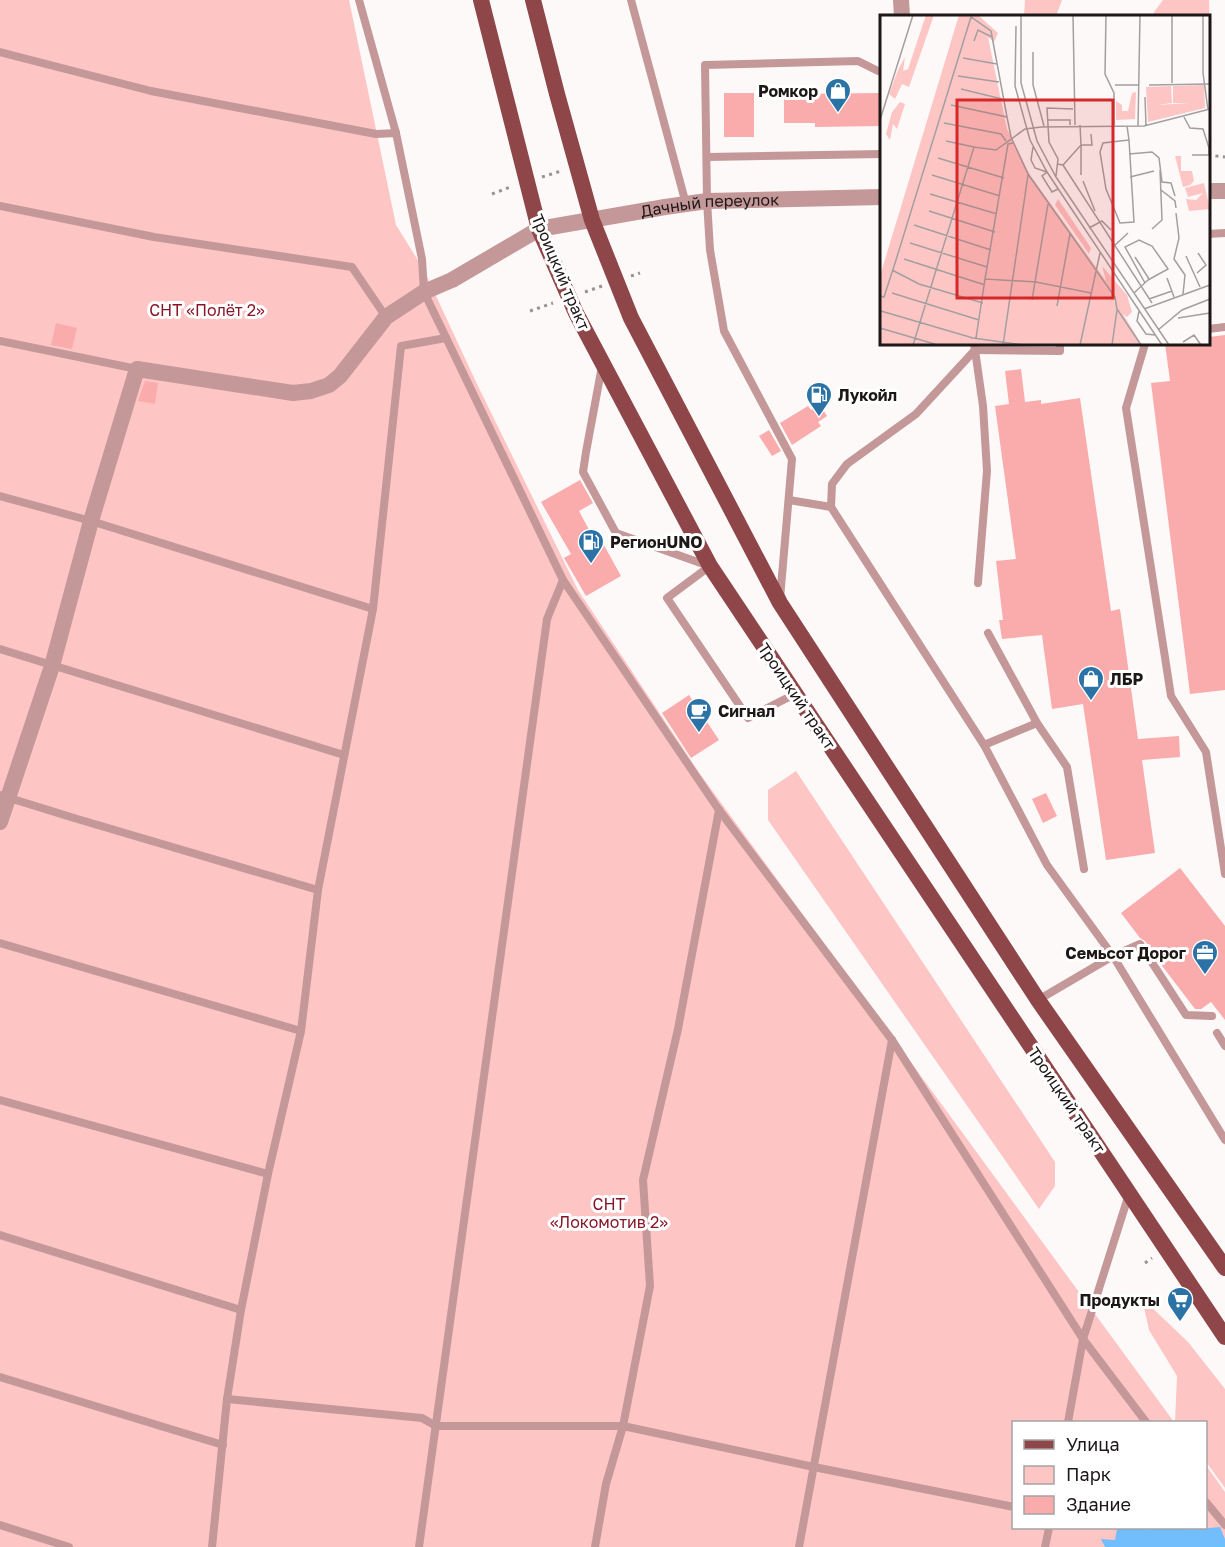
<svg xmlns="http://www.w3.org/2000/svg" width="1225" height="1547" font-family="'Golos Text',sans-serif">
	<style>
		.green { fill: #fec5c5 }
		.water { fill: #72befc }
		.building { fill: #faabac }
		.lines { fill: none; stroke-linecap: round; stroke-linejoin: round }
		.path { stroke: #989393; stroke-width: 3; stroke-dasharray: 3 4.5; stroke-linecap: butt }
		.service { stroke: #c49898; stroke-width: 8 }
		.minor { stroke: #c49898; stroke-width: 16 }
		.primary { stroke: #8f4649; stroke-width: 16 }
		.labels { text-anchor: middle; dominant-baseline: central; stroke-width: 6; stroke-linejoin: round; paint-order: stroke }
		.poi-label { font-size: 16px; font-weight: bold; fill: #1d1717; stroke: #fff; text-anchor: start }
		.street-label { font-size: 16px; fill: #1d1717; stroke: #fff }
		.park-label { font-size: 16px; fill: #881629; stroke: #fff }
		.inset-road { fill: none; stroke: #a39f9f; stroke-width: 1.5 }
		.view { fill: #d62828; fill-opacity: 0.15; stroke: #d62828; stroke-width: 3 }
		.inset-edge { fill: none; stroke: #1d1717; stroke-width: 3 }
	</style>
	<rect width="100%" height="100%" fill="#fdf9f9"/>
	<g class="green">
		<path d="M0 0H349L396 225 424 270 476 382 578 590 700 774 1174 1422H1014V1528H1206V1465L1225 1492V1547H0Z"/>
		<path d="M1025 0H1062L1056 16H1024Z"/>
		<path d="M1163 0H1209L1211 73H1208V16H1154V12Z"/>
		<path d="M796 771 1055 1162V1186L1039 1209 768 820V790Z"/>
		<path d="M1142 1298 1188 1342 1225 1389V1488L1206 1462V1422H1175L1177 1376 1149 1330Z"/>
	</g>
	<path class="water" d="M1220 1527 1225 1539V1547H1105L1101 1539 1115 1540 1117 1529 1148 1528 1150 1530C1160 1524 1173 1529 1184 1529 1196 1530 1208 1528 1220 1527Z"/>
	<g class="building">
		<rect x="724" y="93" width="30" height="44"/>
		<path d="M881 93V126L815 127V123H784V94Z"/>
		<path d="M56 323 77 328 72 349 51 345Z"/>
		<path d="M1225 335V690L1190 694 1151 383 1170 381 1165 344H1209V337Z"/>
		<path d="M1021 369 1025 402 1041 400V404L1080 398 1111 611 1120 609 1138 739 1179 736 1180 757 1142 760 1155 853 1106 860 1083 704 1052 709 1042 635 1002 639 999 620H1003L996 561 1016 559 995 406 1009 404 1005 371Z"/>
		<path d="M145 381 158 383 155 404 138 401Z"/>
		<path d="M820 405 827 416 818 422 821 426 792 445 780 423 808 406 811 410Z"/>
		<path d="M769 430 781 451 772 456 759 436Z"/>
		<path d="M580 480 593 503 579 511 595 541 600 538 621 576 586 596 564 558 571 554 541 502Z"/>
		<path d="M689 695 719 740 691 758 662 713Z"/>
		<path d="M1046 793 1057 816 1043 823 1032 799Z"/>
		<path d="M1180 868 1225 926V1020L1211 1002 1201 1009H1195L1163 967 1145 941 1140 938 1121 913Z"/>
	</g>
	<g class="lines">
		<g class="path">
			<path d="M1208 155 1225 157"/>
			<path d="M542 177 561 171"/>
			<path d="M492 194 513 186"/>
			<path d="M631 276 640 273"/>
			<path d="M585 292 602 286"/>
			<path d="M530 311 553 303"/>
			<path d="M1145 1263 1152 1258"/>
		</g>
		<g class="service">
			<path d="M359 0 396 133"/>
			<path d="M631 0 686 204"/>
			<path d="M0 52 151 91 376 134 396 133 422 259 424 292 563 580 719 810 892 1040 1083 1339 1146 1422"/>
			<path d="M707 157 882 154"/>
			<path d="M0 206 154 237 352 267 386 317"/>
			<path d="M1208 234 1225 233"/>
			<path d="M1208 329 1225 327"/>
			<path d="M0 341 137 369"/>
			<path d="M974 344 975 350 1060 351V344"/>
			<path d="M1145 344 1126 408 1171 696 1206 752 1225 874"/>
			<path d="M975 350 983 406 987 471 978 583"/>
			<path d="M602 366 586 452 583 472 616 533 709 566"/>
			<path d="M0 496 91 521 373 609"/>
			<path d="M789 500 831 507 984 745 1047 865 1113 956 1225 1140"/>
			<path d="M831 507 832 484 847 464 916 414 975 350"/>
			<path d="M710 566 667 598 748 718 795 694"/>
			<path d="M780 599 792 459 724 331 710 250 707 201 705 65 858 61 878 71H882"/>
			<path d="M988 633 1037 723 1067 767 1084 869"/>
			<path d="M0 649 344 755"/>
			<path d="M984 745 1037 723"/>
			<path d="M0 795 74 818 318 890"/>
			<path d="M0 943 301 1031"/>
			<path d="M1038 1000 1113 956 1140 944 1186 1015 1212 1016"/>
			<path d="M1217 1033 1225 1046"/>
			<path d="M0 1100 268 1174"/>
			<path d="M0 1235 241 1310"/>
			<path d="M0 1377 223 1445"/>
			<path d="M227 1399 241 1310 268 1174 301 1031 318 890 373 609 401 346 446 338"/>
			<path d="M1068 1422 1083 1339 1129 1194"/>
			<path d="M1206 1502 1225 1525"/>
			<path d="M0 1525 69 1547"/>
			<path d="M212 1547 227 1399 422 1418 436 1426H623L814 1467 1014 1507"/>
			<path d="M419 1547 547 619 563 580"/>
			<path d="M595 1547 606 1484 623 1426 650 1286 643 1180 678 1029 719 810"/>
			<path d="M799 1547 892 1040"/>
			<path d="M1045 1547 1049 1528"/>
		</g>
		<g class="minor">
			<path d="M901 0 902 16"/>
			<path d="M1208 191H1225"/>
			<path id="s1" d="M0 822 52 666 91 521 137 369 293 393 311 391 329 385 340 376 386 317 424 292 452 280 539 229 665 207 707 201 882 197"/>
		</g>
		<g class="primary">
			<path d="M481 0 539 229 576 313 710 566 1225 1337"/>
			<path d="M533 0 557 94 592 220 631 318 780 603 1038 1000 1225 1268"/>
		</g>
	</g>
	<defs>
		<symbol id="shop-pin" viewBox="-11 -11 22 30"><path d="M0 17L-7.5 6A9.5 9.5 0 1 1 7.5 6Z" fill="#2b72a6" stroke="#fff"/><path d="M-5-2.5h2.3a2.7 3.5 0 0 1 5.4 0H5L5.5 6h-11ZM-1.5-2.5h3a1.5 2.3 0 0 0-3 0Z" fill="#fff"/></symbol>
		<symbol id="fuel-pin" viewBox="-11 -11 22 30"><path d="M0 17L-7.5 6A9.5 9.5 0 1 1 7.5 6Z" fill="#2b72a6" stroke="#fff"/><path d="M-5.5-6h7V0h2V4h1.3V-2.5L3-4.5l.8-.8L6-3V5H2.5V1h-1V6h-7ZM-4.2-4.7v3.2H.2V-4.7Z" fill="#fff"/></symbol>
		<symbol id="cafe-pin" viewBox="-11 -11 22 30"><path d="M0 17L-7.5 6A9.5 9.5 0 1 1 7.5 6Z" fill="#2b72a6" stroke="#fff"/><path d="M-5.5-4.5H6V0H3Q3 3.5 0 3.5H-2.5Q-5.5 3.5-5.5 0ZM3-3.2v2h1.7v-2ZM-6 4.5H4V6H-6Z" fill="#fff"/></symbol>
		<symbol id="office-pin" viewBox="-11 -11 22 30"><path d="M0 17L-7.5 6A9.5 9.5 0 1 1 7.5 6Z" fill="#2b72a6" stroke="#fff"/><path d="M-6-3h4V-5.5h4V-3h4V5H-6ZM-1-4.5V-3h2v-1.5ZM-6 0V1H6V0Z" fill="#fff"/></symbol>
		<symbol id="supermarket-pin" viewBox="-11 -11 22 30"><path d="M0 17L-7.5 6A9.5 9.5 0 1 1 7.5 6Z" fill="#2b72a6" stroke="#fff"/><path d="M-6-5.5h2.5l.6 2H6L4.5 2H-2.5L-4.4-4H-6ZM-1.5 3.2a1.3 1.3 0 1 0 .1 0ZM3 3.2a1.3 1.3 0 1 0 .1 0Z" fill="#fff"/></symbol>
	</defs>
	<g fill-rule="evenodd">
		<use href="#shop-pin" x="823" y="76" width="30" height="40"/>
		<use href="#fuel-pin" x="804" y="380" width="30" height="40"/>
		<use href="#fuel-pin" x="576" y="527" width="30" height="40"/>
		<use href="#shop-pin" x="1076" y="664" width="30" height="40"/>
		<use href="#cafe-pin" x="684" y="696" width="30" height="40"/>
		<use href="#office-pin" x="1190" y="938" width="30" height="40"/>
		<use href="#supermarket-pin" x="1165" y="1285" width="30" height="40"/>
	</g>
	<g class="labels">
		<g class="poi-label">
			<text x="818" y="91" text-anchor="end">Ромкор</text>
			<text x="838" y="395">Лукойл</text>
			<text x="610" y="542">РегионUNO</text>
			<text x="1110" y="679">ЛБР</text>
			<text x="718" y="711">Сигнал</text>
			<text x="1186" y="953" text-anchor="end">Семьсот Дорог</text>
			<text x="1160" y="1300" text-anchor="end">Продукты</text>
		</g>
		<g class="street-label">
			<text stroke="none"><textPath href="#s1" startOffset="1107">Дачный переулок</textPath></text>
			<text transform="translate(561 272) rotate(67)">Троицкий тракт</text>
			<text transform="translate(797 696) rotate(56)">Троицкий тракт</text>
			<text transform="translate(1067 1100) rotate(56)">Троицкий тракт</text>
		</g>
		<g class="park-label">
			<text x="207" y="310">СНТ «Полёт 2»</text>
			<text x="609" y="1204">СНТ<tspan x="609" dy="18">«Локомотив 2»</tspan></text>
		</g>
	</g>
	<g transform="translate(880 15)">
		<rect width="330" height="330" fill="#fdf9f9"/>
		<path d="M46 0H54L29 72 22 69 15 84 9 79 18 55 25 42 23 56 28 54ZM79 0H98L118 18 114 27 108 22 127 114 150 160 226 266 222 251 247 280 252 297 247 302 243 299 262 330H0V261ZM324 70 325 93 268 107 266 72 291 71 292 88 277 90 309 88H293V71ZM256 77 255 104 236 105V86L242 90V96H248L252 78ZM20 87 25 89 17 114 13 109 10 125 6 119 12 97ZM295 141H301V156H312L314 166 310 170 303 172ZM324 168 330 194 309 196 306 184 316 185 323 178 308 182 305 173ZM178 184 211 233 209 239 175 190Z" fill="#fec5c5"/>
		<path class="inset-road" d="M141 0V68L157 126 176 162 289 330M193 0 195 110M226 0 225 59 234 78V110M323 0V58L328 95M136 11 135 71 150 125 167 157 282 330M94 26 98 15 112 22M153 37V70L164 111M83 43 117 49M78 61 119 67M292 68V0M235 70H258M269 70 330 69M81 74 122 84M265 82 266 111M71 90 127 102 131 122 148 159 235 282 237 294 261 330M304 102 310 113 323 114 329 133V140H312M0 105 33 0M167 105H190V110M64 108 121 119 126 126M200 110 201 130H212L211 119M247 111 249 125 254 207 240 208 226 174 220 137 223 128 249 125M258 111 260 0M66 126 94 132M201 130V160M153 132 151 145 155 153 167 157 162 161 172 177 178 174M249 139 272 137 279 143 282 167 291 168 295 181M58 143 124 163M177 149 183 150 272 288M183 150 201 130M52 160 120 181M176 161 178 144 169 127 167 93 193 94M250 162 274 156M203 166 215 196M281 175 295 186 296 193M50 179 117 199M49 196 115 217M296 198 299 223 294 244 305 260 303 279M34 210 111 235M209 213 222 206 231 215M272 214 282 205 280 155M30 228 107 252M233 232 248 218M306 241 320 272M24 244 105 270M12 255 39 269 103 288M317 258 326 250 318 238M287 263 294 282M105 264 128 129 133 128M265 268 245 232 259 225 272 231 288 254 268 265M12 278 99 305M254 278 269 264 255 242M0 281 4 282 16 245 91 2 111 16 127 102M269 284 292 276M152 285 168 189M177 291 190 219M264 294 330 270M1 296 93 323 144 330M259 296 257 306 266 319 275 320M298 303 330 298M0 313 58 330M278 315 302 295 330 284M96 323 105 264 156 267 211 278M303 327 314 320 321 330M33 330 94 132 116 135 145 114 161 112 264 111 330 94M123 330 148 160M200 330 220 238M232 330 237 295"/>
		<path class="view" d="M77 85H233V283H77Z"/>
		<rect width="330" height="330" class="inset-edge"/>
	</g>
	<rect x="1012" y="1421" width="195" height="108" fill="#ffffff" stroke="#a5a2a2" stroke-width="1.5"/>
	<rect x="1024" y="1440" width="30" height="9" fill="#8f4649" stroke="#a5a2a2" stroke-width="1.5"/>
	<text x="1066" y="1451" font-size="18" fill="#1d1717">Улица</text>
	<rect x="1024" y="1466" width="30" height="18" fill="#fec5c5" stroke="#a5a2a2" stroke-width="1.5"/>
	<text x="1066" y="1481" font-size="18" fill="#1d1717">Парк</text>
	<rect x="1024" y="1496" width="30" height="18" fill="#faabac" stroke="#a5a2a2" stroke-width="1.5"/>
	<text x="1066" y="1511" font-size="18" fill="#1d1717">Здание</text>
</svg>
